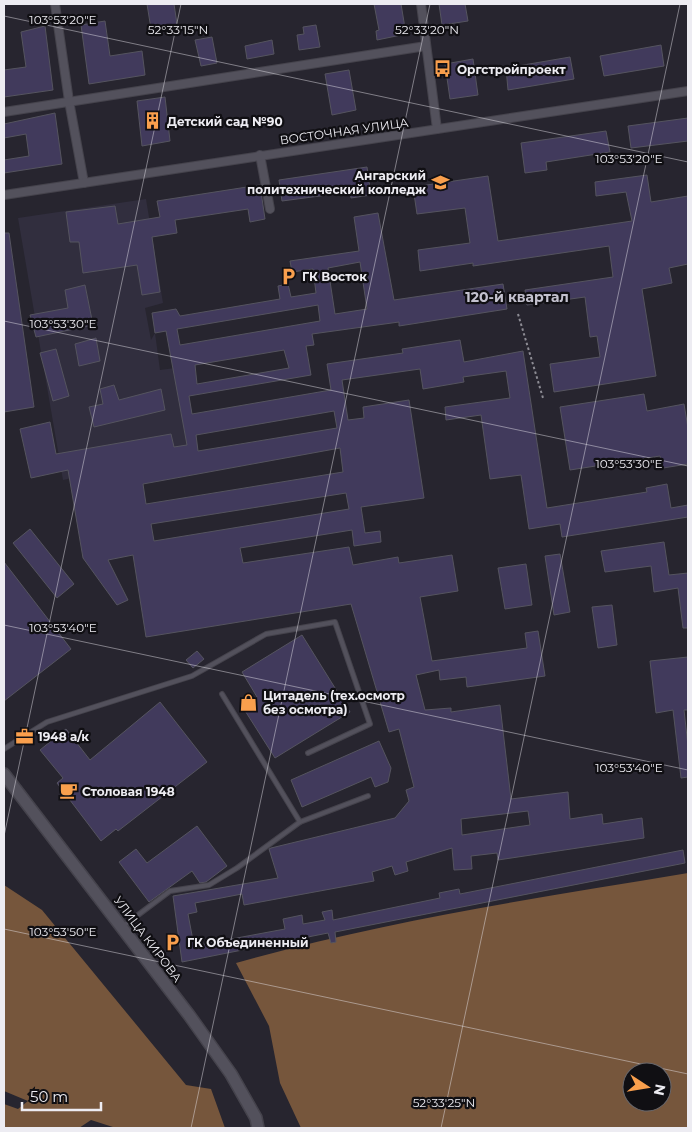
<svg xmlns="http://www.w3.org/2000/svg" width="692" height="1132" font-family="Montserrat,sans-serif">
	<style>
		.built { fill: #312e3e }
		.forest { fill: #76563c; fill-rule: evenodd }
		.building { fill: #413a5c; stroke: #55545f; fill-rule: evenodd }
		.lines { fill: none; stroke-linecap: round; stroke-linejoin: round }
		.lane-casing { stroke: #45434c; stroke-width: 6 }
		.street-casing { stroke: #45434c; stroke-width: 10 }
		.secondary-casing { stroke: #45434c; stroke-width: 14 }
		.path { stroke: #8d8c94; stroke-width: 2; stroke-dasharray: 2.5 2.5; stroke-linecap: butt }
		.lane { stroke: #53515c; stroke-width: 4 }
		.street { stroke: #53515c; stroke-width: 8 }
		.secondary { stroke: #53515c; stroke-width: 11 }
		.ticks { fill: none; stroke: #edecf2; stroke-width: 1; stroke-opacity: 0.45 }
		.labels { text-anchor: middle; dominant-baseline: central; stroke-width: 4.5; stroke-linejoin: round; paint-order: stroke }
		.poi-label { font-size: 12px; font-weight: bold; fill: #edecf2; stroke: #100f13; text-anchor: start }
		.street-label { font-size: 12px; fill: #edecf2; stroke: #100f13 }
		.neighbourhood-label { font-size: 14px; font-weight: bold; fill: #c3c1ce; stroke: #100f13 }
		.ticks-label { font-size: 12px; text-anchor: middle; fill: #edecf2; stroke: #100f13; stroke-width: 4.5; stroke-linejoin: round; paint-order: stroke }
	</style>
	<rect width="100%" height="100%" fill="#27252f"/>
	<path class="built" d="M146 199 163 303 145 308 151 340 155 333 160 370 183 367 198 451 63 480 18 218Z"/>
	<g class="forest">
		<path d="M688 873V1128H301L280 1083 269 1026 236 963C384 921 537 898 688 873ZM632 1072H662V1102H632Z"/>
		<path d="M4 885 42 910 186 1085 211 1089 225 1128H116L91 1120 79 1128H4V1104L18 1109 28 1101 4 1091Z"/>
	</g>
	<g class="building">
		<path d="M147 4H174L177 24 151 29Z"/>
		<path d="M374 4H401L406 34 377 40 376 31 379 30Z"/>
		<path d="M439 4H465L468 21 442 25Z"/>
		<path d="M105 21 110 56 142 51 145 75 89 84 81 25Z"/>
		<path d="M316 25 320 47 299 50 297 35 304 34 303 27Z"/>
		<path d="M45 26 53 90 4 97V70L26 67 21 32Z"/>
		<path d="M212 37 217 63 201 66 195 40Z"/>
		<path d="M272 40 274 54 247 59 245 46Z"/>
		<path d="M661 45 664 66 604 76 600 56Z"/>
		<path d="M570 57 574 79 508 90 506 68Z"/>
		<path d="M473 59 478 95 450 99 445 64Z"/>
		<path d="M349 70 356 110 332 115 325 74Z"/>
		<path d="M165 97 170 141 142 146 137 101Z"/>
		<path d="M55 113 62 164 4 173V160L29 156 26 134 4 138V124Z"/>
		<path d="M688 118V141L631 148 628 126Z"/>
		<path d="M606 131 610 152 546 162 547 170 525 173 521 143Z"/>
		<path d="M367 167 371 195 351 198 350 192 282 201 279 180Z"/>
		<path d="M647 175 651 202 688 196V264L669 268 672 283 642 289 656 376 554 392 550 364 600 357 597 336 590 337 585 297 527 305 525 290 613 277 609 246 473 266V263L420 271 418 250 470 243 465 208 417 214 413 187 488 176 498 241 632 221 626 192 596 196 595 182Z"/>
		<path d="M260 185 265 219 250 222 248 209 175 220 177 233 152 237 160 292 142 295 137 265 83 273 79 242H70L66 212 115 206 118 224 160 217 157 201Z"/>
		<path d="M378 213 394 300 503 284 507 309 399 326V322L312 334 314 345 306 346 311 375 189 396 192 414 331 390 327 364 403 353 402 349 460 340 464 362 523 351 547 508 647 492 646 488 667 484 671 508 688 505V517L562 537 560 524 529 529 521 475 490 479 481 415 446 420 445 407 510 398 506 371 463 377 464 382 423 389 420 369 342 380 348 420 364 418 363 407 409 400 424 498 361 507 365 533 380 531 381 542 354 546 352 530 240 548 243 563 349 547 353 565 398 557 399 563 452 555 458 591 420 597 432 661 527 648 525 633 538 631 545 676 467 687 466 677 440 680 439 670 416 675 425 710 451 708V712L500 705 511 799 568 792 570 819 602 814 603 824 642 818 644 838 498 860 497 853 471 856 472 869 454 870 452 848 406 862 408 871 395 875 392 866 372 872 374 881 244 905 242 894 195 903 197 912 188 914 194 946 285 929 283 919 302 915 303 924 325 920 322 912 332 910 333 920 440 898 439 893 459 889 460 894 683 850 685 863 335 932 336 942 331 943 328 933 182 962 173 896 278 878 269 849 271 848 395 818 409 801 406 790 414 787 399 729 389 732 351 604 146 637 133 555 108 560 128 600 117 605 83 558 68 470 31 478 20 429 50 422 56 454 171 434 174 447 187 445 166 331 155 333 152 313 176 309 180 316 280 299 278 286 288 284 291 297 316 293 313 269 292 272 290 261 359 251 354 217ZM360 262 367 309 335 314 328 268ZM318 305 320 321 180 345 177 329ZM284 350 289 368 197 384 195 365ZM334 411 337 428 198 451 196 435ZM340 448 343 472 146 504 143 484ZM346 493 349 509 154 541 151 524ZM528 811 530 825 462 835 461 819Z"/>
		<path d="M4 233H9L34 407 4 412Z"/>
		<path d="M85 285 93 325 36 337 30 315 68 308 65 290Z"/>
		<path d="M96 338 100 361 79 366 75 344Z"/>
		<path d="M56 349 69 396 53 401 40 353Z"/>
		<path d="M114 385 119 400 161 389 165 410 94 427 89 407 103 404 100 389Z"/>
		<path d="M644 394 647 411 684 404 688 428V464L663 468 660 456 570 470 560 407Z"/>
		<path d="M30 529 74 584 57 598 13 543Z"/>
		<path d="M664 542 669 575 688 573V628H683L678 588 654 592 651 566 605 572 601 551Z"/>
		<path d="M560 554 570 612 554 615 545 556Z"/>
		<path d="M4 562 71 649 4 701Z"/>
		<path d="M526 564 532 605 505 609 498 568Z"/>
		<path d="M612 605 617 645 598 648 592 607Z"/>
		<path d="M302 635 350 712 275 758 242 706 257 697 242 672Z"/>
		<path d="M197 651 204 659 193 668 186 660Z"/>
		<path d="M688 657V710H684L688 746V777L681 778 673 710 656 713 650 661Z"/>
		<path d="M160 702 207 762 118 831 116 829 101 841 57 783 63 778 40 750 66 729 90 760Z"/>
		<path d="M379 741 391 768 388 782 375 787 371 777 302 807 291 780Z"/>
		<path d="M197 826 227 866 206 882 200 883 192 871 149 902 119 862 136 849 147 863Z"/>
	</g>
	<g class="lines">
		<defs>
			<g id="lane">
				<path d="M222 694 300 822 368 796"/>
				<path d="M4 749 47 722 192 676 266 634 335 622 370 724 308 753"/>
				<path d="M122 927 170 891 209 885 237 868 300 822"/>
			</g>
			<g id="street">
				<path d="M55 4 69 101 84 183"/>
				<path d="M421 4 437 129"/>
				<path d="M4 112 426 46"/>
				<path d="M260 155 270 209"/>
				<path d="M4 195 688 91"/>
			</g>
			<path id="secondary" d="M4 774 189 1015 231 1074 256 1118 258 1128"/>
		</defs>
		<use href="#lane" class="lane-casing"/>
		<use href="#street" class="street-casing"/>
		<use href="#secondary" class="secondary-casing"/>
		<path class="path" d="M518 314 543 398"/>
		<use href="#lane" class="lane"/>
		<use href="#street" class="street"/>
		<use href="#secondary" class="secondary"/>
	</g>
	<path class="ticks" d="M4 16 688 162M4 321 688 466M4 625 688 770M4 836 181 4M4 929 688 1074M191 1128 430 4M441 1128 680 4"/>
	<defs>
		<symbol id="bus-bare" viewBox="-9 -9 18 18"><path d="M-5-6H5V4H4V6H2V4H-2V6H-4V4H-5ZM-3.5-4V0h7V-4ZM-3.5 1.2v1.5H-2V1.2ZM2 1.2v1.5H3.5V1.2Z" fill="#f99f4d" stroke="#100f13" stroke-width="2.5" paint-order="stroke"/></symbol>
		<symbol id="building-bare" viewBox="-9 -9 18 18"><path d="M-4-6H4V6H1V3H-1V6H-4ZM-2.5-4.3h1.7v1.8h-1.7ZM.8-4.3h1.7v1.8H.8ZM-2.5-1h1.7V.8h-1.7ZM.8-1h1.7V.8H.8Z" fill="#f99f4d" stroke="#100f13" stroke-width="2.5" paint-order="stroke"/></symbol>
		<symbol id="school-bare" viewBox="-9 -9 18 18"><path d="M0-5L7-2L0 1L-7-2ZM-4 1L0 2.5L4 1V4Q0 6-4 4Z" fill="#f99f4d" stroke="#100f13" stroke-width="2.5" paint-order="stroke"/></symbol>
		<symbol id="parking-bare" viewBox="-9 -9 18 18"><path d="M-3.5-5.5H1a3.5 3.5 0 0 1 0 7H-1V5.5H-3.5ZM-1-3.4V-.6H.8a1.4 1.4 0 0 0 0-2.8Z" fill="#f99f4d" stroke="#100f13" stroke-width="2.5" paint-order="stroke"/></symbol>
		<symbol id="shop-bare" viewBox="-9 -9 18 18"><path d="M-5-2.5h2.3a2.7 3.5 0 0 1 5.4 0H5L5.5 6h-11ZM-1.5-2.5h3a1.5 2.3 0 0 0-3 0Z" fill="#f99f4d" stroke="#100f13" stroke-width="2.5" paint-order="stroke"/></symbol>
		<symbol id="office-bare" viewBox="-9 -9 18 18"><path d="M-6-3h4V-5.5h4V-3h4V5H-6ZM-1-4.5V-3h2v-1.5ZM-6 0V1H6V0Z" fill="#f99f4d" stroke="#100f13" stroke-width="2.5" paint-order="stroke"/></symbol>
		<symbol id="cafe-bare" viewBox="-9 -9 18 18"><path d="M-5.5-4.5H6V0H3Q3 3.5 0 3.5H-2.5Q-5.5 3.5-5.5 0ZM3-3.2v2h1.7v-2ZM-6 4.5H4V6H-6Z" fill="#f99f4d" stroke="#100f13" stroke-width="2.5" paint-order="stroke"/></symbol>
	</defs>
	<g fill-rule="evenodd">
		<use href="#bus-bare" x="430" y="56" width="25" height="25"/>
		<use href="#building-bare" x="140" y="108" width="25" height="25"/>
		<use href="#school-bare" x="428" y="170" width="25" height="25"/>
		<use href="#parking-bare" x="276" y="264" width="25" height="25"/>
		<use href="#shop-bare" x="236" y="690" width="25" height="25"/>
		<use href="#office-bare" x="12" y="724" width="25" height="25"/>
		<use href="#cafe-bare" x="56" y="778" width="25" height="25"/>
		<use href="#parking-bare" x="160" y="930" width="25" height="25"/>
	</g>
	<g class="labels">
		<g class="poi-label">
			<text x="457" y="69">Оргстройпроект</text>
			<text x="167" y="121">Детский сад №90</text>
			<text x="426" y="175" text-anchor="end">Ангарский<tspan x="426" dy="14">политехнический колледж</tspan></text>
			<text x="302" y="276">ГК Восток</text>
			<text x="263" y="695">Цитадель (тех.осмотр<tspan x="263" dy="14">без осмотра)</tspan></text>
			<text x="38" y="736">1948 а/к</text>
			<text x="82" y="791">Столовая 1948</text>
			<text x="187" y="942">ГК Объединенный</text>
		</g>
		<g class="street-label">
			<text transform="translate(344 131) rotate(-8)">ВОСТОЧНАЯ УЛИЦА</text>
			<text transform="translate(148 939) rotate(53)">УЛИЦА КИРОВА</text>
		</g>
		<g class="neighbourhood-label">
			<text x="517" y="297">120-й квартал</text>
		</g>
	</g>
	<g class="ticks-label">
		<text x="63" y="24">103°53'20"E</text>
		<text x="178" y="34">52°33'15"N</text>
		<text x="427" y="34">52°33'20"N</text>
		<text x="629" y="163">103°53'20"E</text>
		<text x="63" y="328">103°53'30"E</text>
		<text x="629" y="468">103°53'30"E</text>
		<text x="63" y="632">103°53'40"E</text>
		<text x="629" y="772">103°53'40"E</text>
		<text x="63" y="936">103°53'50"E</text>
		<text x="444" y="1107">52°33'25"N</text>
	</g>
	<rect width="692" height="1132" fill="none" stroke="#edecf2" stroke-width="10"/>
	<g transform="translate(647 1087) rotate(102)"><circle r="24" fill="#100f13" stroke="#68676c"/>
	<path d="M0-4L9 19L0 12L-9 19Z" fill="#f99f4d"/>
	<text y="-8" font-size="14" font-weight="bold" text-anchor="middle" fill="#edecf2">N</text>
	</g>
	<path d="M22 1102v8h79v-8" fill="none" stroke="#edecf2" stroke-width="2.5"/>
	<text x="30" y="1102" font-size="15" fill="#edecf2" stroke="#100f13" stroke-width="4" paint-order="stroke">50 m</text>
</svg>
